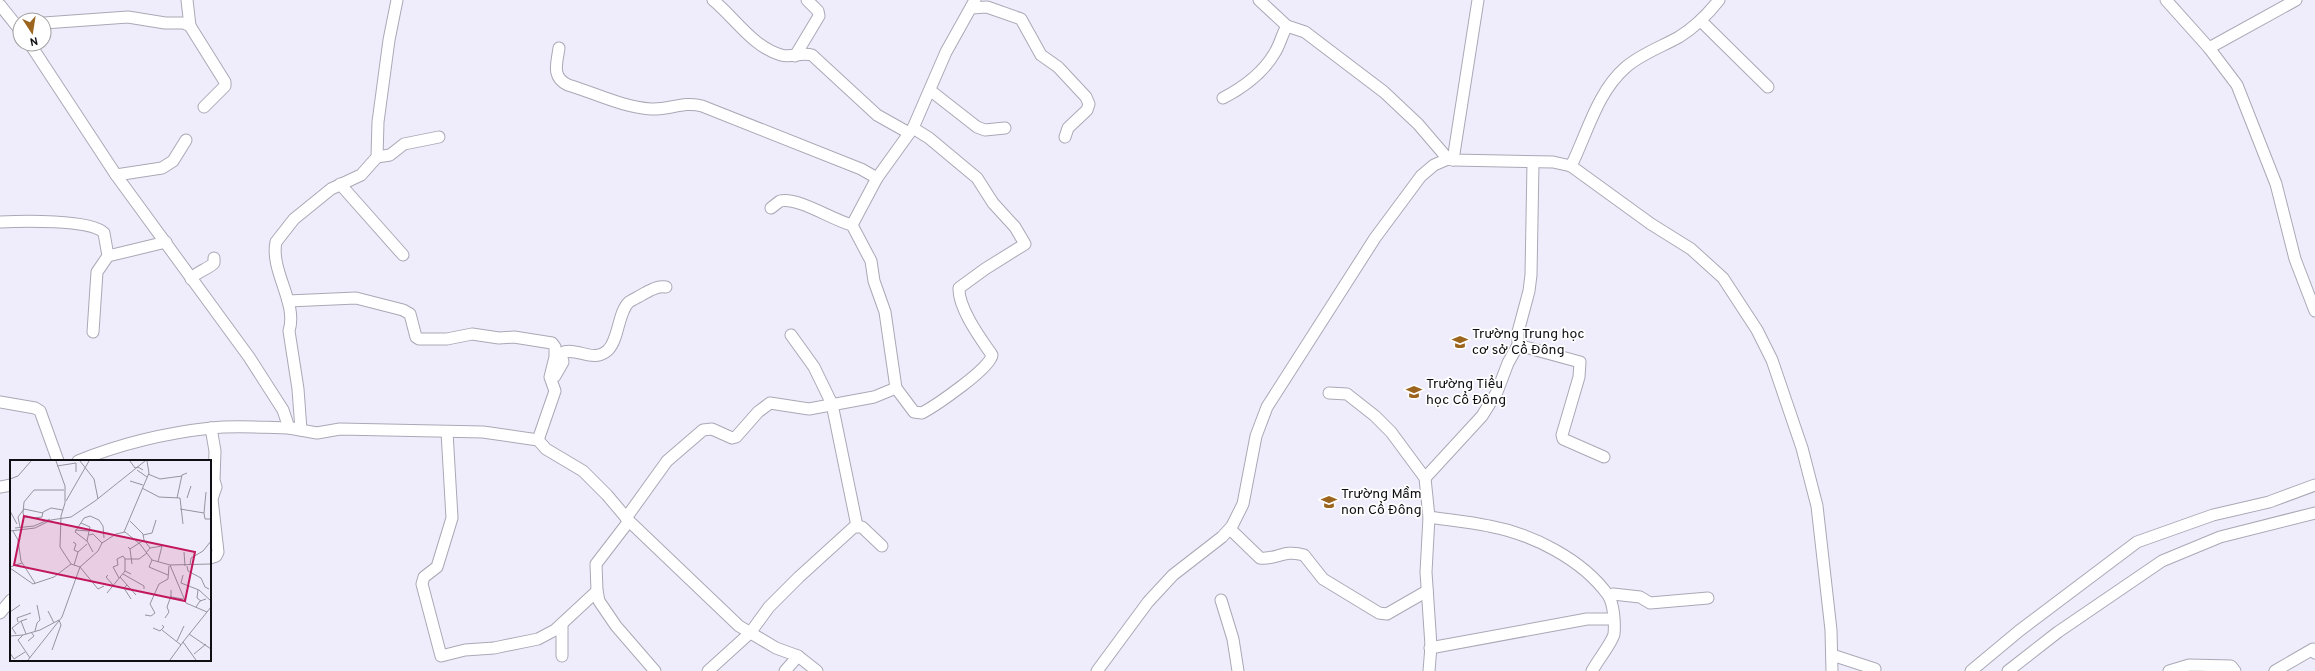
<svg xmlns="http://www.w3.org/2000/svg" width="2315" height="671" font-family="Overpass,sans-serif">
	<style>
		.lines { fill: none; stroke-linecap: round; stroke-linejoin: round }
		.minor-casing { stroke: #aba8b6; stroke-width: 13 }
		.minor { stroke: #fff; stroke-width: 11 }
		.labels { text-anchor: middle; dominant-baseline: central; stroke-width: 3.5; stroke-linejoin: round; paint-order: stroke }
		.poi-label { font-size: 14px; fill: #0f0e12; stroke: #fff; text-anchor: start }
		.inset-road { fill: none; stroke: #95949e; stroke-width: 1 }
		.view { fill: #c2185b; fill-opacity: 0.15; stroke: #c2185b; stroke-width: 2 }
		.inset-edge { fill: none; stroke: #0f0e12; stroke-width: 2 }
	</style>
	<rect width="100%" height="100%" fill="#efedfb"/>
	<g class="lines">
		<defs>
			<g id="minor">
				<path d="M187 0 190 26"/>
				<path d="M713 0C735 18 753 47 781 55 792 58 800 52 812 55L877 115 909 133"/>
				<path d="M1259 0 1287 26 1305 32 1384 92 1418 124 1448 159"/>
				<path d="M1478 0 1453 160 1553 162 1571 166 1651 224 1691 249 1723 278 1757 330 1772 360 1802 448 1817 506 1831 630 1832 671"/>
				<path d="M2166 0 2209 48 2237 85 2276 184 2295 259 2315 311"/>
				<path d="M0 5 20 30"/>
				<path d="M971 8 987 7 1021 19 1041 55 1058 67 1086 97 1089 104 1087 110 1068 128 1065 137"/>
				<path d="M1701 21 1768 87"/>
				<path d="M44 23 128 17 165 23H184L190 26 225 82V86L204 107"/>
				<path d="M30 44 116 175 249 357 283 410 289 428 317 433 340 429 483 432 538 440 546 449 583 471 607 495 629 521 739 626 776 648 798 656 817 671"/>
				<path d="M559 48C557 63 551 77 568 85 595 93 622 107 651 109 669 110 684 101 702 106L861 169 877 178"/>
				<path d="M2209 48 2296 0"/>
				<path d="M795 56 819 16 818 11 807 0"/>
				<path d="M931 91 977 127 985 130 1005 128"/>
				<path d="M1223 98C1244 87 1262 74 1274 54 1280 45 1282 34 1287 26"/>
				<path d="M377 157 390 155 404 144 439 137"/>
				<path d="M1571 166C1587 134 1597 92 1626 67 1641 54 1661 47 1679 37 1695 27 1708 14 1719 0"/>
				<path d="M116 175 162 168 173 161 186 140"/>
				<path d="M340 184 403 255"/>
				<path d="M0 222C20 221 91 219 104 233L108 256 97 272 93 332"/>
				<path d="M852 225 877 178 913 128 946 52 975 0"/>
				<path d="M108 256 166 242"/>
				<path d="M191 279C197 271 207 270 214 263V258"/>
				<path d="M288 301 356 298 403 310 410 314 416 337 419 339H447L472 334 499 338 514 337 552 343 555 347V357L550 377 555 391 538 440"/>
				<path d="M791 335 814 367 832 404 857 526"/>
				<path d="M1518 345 1580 362 1579 377 1562 435 1563 439 1604 457"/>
				<path d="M555 376 563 362 561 353C577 346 593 364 608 350 619 339 618 312 629 302 634 299 640 296 645 293 653 289 657 286 666 287"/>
				<path d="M896 388 914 412 922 413C935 406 991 368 992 355 981 339 958 308 959 288L985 269 1025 244 1015 227 993 203 977 178 929 138 913 128"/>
				<path d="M1329 393 1347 394 1375 416 1391 432 1425 478 1429 517C1449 520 1470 522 1489 526 1532 534 1582 559 1608 595 1614 604 1615 624 1614 634 1612 643 1597 661 1592 671"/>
				<path d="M0 402 35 408 40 411 58 461"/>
				<path d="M301 430 298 389 289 331C298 303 270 271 276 242L294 219 331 189 361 175 377 157 378 122 389 40 397 0"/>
				<path d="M447 432 452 518 437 567 424 577 422 584 441 656 465 650 494 648 538 639 555 630 597 591"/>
				<path d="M78 461C120 444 165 433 211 428 238 425 266 428 293 428"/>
				<path d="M1425 478 1482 416 1497 392 1508 363 1518 345V332L1529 291 1531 275 1533 163"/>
				<path d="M0 487 11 485"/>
				<path d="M626 518 667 461 703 430 712 429 732 438 736 437 758 412 770 403 809 409 874 397 896 388 885 312 874 281 871 261 852 225C832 220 799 197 780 201L771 208"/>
				<path d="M629 521 596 564 597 591 599 601 616 626 655 671"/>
				<path d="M1230 529 1260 558C1277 560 1283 549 1304 555L1323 579 1379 613 1387 614 1427 591"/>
				<path d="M210 558 216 556 218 552 212 499 216 487 214 480 215 451 211 428"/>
				<path d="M1609 596 1613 594 1640 597 1650 603 1708 598"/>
				<path d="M1221 600 1233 639 1238 671"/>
				<path d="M0 613 11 600"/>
				<path d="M562 624V656"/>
				<path d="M1430 648 1587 619H1613"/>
				<path d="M1832 655 1875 669"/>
				<path d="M708 671 750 633 769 607 799 577 854 527H862L882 546"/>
				<path d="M785 671 798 656"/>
				<path d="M1097 671 1148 602 1173 575 1222 537 1232 526 1243 504 1256 436 1267 407 1375 238 1421 176 1434 165 1448 159 1453 160"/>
				<path d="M1429 671 1431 646 1426 572 1429 517"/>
				<path d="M1971 671 2019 631 2137 542 2213 515 2269 502 2315 485"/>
				<path d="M2008 671 2058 632 2162 561 2220 537 2315 513"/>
				<path d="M2169 671 2189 665 2231 666 2235 671"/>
				<path d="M2275 671 2313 649 2315 653"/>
			</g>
		</defs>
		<use href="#minor" class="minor-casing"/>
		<use href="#minor" class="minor"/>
	</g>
	<defs>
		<symbol id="school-bare" viewBox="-9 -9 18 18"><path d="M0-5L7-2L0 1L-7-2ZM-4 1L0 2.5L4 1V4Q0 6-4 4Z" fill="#9b651e" stroke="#fff" stroke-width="2.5" paint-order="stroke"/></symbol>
	</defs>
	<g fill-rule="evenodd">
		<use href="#school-bare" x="1449" y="331" width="22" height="22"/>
		<use href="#school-bare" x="1403" y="381" width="22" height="22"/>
		<use href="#school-bare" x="1318" y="491" width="22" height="22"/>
	</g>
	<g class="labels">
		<g class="poi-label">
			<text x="1472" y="334">Trường Trung học<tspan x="1472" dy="16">cơ sở Cổ Đông</tspan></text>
			<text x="1426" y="384">Trường Tiểu<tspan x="1426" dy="16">học Cổ Đông</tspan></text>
			<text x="1341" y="494">Trường Mầm<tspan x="1341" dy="16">non Cổ Đông</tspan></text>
		</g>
	</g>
	<g transform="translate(10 460)">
		<rect width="201" height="201" fill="#efedfb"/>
		<path class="inset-road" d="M70 1 84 19 88 39M120 1 125 8 128 7 133 10M47 6 66 3V12M127 10 137 17M138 14 150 19 172 16M0 19 8 16 21 1M120 21 133 25M132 28 149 37 170 38 173 64M167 38 172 15 177 13M177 38 181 26M56 41 79 1M170 49 194 53 196 32M53 50 41 48 33 52 32 57 24 58 14 57 13 53 14 42 24 30H54M0 51 7 64M194 53 195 59H201M120 61 133 74 134 80 140 88 136 93M71 63 80 67 77 81M10 67 8 57 14 49 33 53M5 68 24 66 40 59M65 70 79 71M0 71 25 68 41 60 61 57 85 41 135 1M3 71 8 80 11 101 25 123M114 72 139 13 137 1M79 75 83 74 92 83M133 75 142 73 146 60M63 82 66 84 64 90 68 92M118 87 120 89 134 80M140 88 152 86 148 102M120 89 122 104M83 92 77 81 65 72 74 58 80 56 89 60 93 66 94 78M174 92 175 106M142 100 139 107 158 115M64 105 68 92 77 84M160 105 201 104M180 105 181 98 193 91 201 81M177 106 178 111 191 118 195 127 199 129M0 107 12 103M70 107 88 91 92 83 106 74 115 72 130 84 142 100 160 105 176 143 197 152M70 107 88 129 94 126M0 108 23 124 44 117 61 104M113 114 134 126V129M121 114 115 111V99H129L137 93M98 115 96 117 103 125M173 115 171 123 189 130 201 141M110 117 126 135M109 118 103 107 108 105 107 99 113 96 115 99M117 125 114 128 121 139M161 130V137L173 139M188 130 187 138 191 141M97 133 115 111M186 147 190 141 196 139M38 151 44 163M0 152 10 145M135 155 141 156 145 153 140 144 149 124 158 119 159 106M155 158 159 152 157 147 161 136M8 162 7 158 21 153M143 168 150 171 154 167 152 165M152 170 171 185M25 171 27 163 30 160 27 145M6 174 2 168 11 161M16 174 11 161 17 159M179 174 201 189M13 175 8 180 20 198M0 176 13 175 30 170 49 160 51 165 42 190M18 181 24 176 21 172M167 181 174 166M173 182 201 147M0 193 4 199 15 192M184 194 196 184M18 200 52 157 70 107 61 104 50 87 51 56 55 43V26L46 1M160 200 173 182 186 200"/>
		<path class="view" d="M14 56 185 92 175 141 4 105Z"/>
		<rect width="201" height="201" class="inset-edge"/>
	</g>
	<g transform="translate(32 32) rotate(168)"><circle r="19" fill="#ffffff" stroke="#9f9fa0"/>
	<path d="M0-3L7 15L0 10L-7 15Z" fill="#9b651e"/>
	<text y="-6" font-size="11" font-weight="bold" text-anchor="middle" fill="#0f0e12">N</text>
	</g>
</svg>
